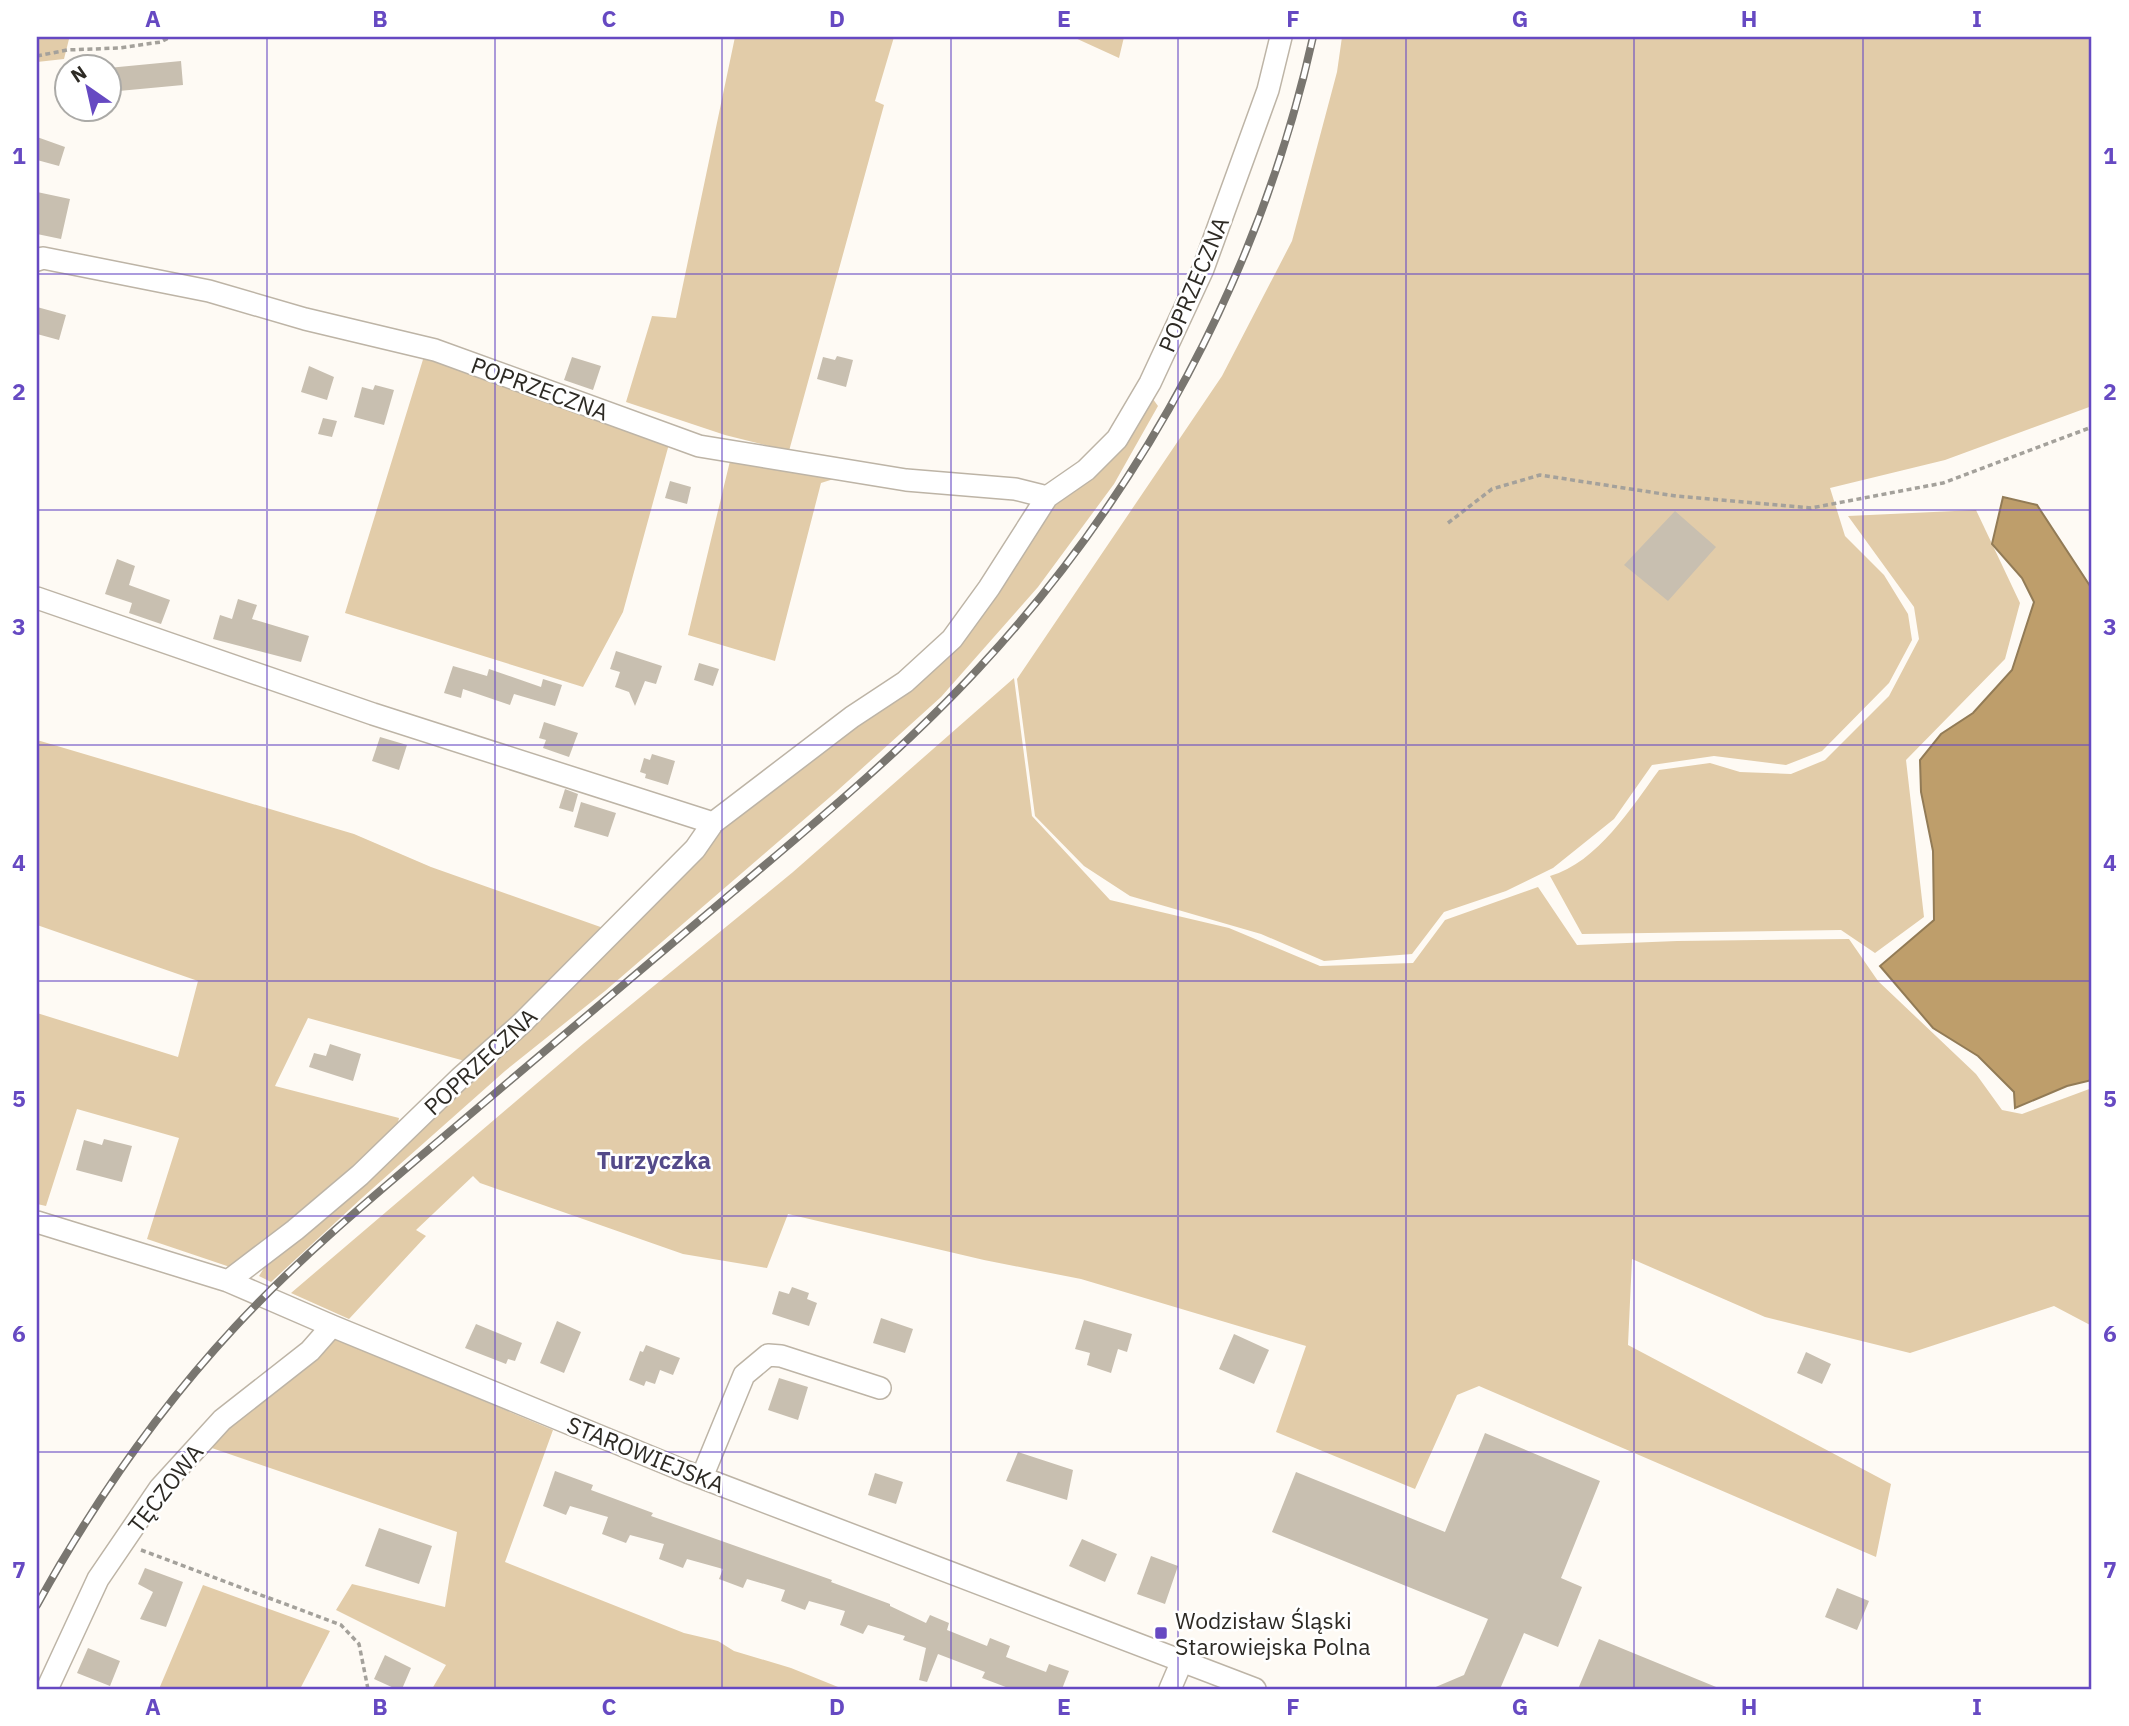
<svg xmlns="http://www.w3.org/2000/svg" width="2129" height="1726" font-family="'IBM Plex Sans',sans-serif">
<rect width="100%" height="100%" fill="#fefaf4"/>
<path fill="#e2cca9" d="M37 37H128L69 39 64 59 37 62Z
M735 37H894L875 101 884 105 789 451 725 435 626 402 652 316 676 318Z
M1073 37H1124L1119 58Z
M1342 37H2092V406L1945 460 1830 488 1845 536 1884 575 1908 614 1912 640 1889 683 1822 751 1786 765 1714 756 1652 765 1614 819 1553 868 1506 891 1444 912 1412 954 1324 961 1261 934 1130 896 1084 866 1035 816 1017 679 1222 376 1292 241 1337 72Z
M425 353 669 444 623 612 583 687 345 613Z
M1150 395 1158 406 1114 484 1038 587 941 697 837 791 605 991 505 1071 363 1197 271 1282 259 1276 271 1257 717 829 882 707 1058 498Z
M730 461 843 476 821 483 775 661 688 635Z
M1976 510 2020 603 2005 659 1906 760 1924 917 1875 953 1841 930 1582 934 1550 876C1598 862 1631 808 1659 770L1710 763 1740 772 1791 774 1825 760 1889 696 1919 639 1914 607 1848 516Z
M1014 678 1032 816 1110 900 1229 928 1320 966 1413 963 1445 920 1538 887 1577 945 1677 941 1849 939 1878 981 1976 1074 2002 1110 2022 1114 2092 1088V1326L2054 1306 1910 1353 1765 1317 1632 1259 1628 1345 1891 1484 1876 1557 1479 1386 1457 1395 1415 1489 1276 1432 1306 1346 1081 1279 984 1260 788 1214 767 1268 683 1254 480 1183 473 1176 416 1230 426 1236 349 1319 291 1293 583 1044 793 872Z
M37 740 354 834 431 867 609 930 465 1061 308 1018 275 1086 399 1118 396 1131 308 1211 230 1267 147 1239 179 1138 77 1109 46 1206 37 1204V1013L178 1057 198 981 37 925Z
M335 1339 553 1430 505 1562 684 1633 718 1641 734 1651 791 1668 843 1689H432L446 1665 336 1610 352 1584 445 1607 457 1532 206 1446 304 1368Z
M203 1585 330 1631 300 1689H159Z"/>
<path fill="#be9e6b" stroke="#927b56" stroke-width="2" d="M2003 497 2037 505 2092 589V1080L2067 1086 2015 1108 2014 1092 1978 1056 1933 1028 1880 966 1934 920 1933 851 1921 792 1920 760 1941 734 1973 713 2012 670 2034 602 2022 578 1992 544Z"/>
<path fill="#c8bfb0" d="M181 61 183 85 108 92V68Z
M37 137 65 147 59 166 37 160Z
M37 192 70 199 61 239 37 234Z
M37 307 66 315 59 340 37 334Z
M837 356 853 360 846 387 817 379 823 357 835 360Z
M572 357 601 366 593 390 564 380Z
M309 366 334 377 327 400 301 392Z
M375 385 394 390 384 425 354 417 362 387 373 390Z
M323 418 337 421 332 437 318 434Z
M670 481 691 487 687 504 665 498Z
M1675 511 1716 547 1668 601 1624 565Z
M117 559 135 566 129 585 170 600 161 624 129 613 132 603 105 594Z
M238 599 257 605 252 619 309 636 301 662 213 639 220 615 232 619Z
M616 651 662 666 656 684 645 681 635 706 629 692 615 687 620 672 610 669Z
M699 663 719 669 713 686 694 680Z
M453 666 487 676 489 669 541 687 543 679 562 685 555 706 514 694 510 705 463 689 461 698 444 693Z
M544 722 578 733 569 757 543 748 546 740 539 738Z
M380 737 407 745 399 770 372 761Z
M652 754 675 761 668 785 645 778 646 774 640 772 644 758 650 760Z
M565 789 578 794 573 812 559 808Z
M581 802 616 813 608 837 574 827Z
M330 1044 361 1054 353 1081 309 1067 314 1053 326 1056Z
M104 1139 132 1146 122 1182 76 1170 84 1140 102 1145Z
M792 1287 809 1293 807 1299 817 1303 809 1326 772 1314 779 1291 789 1294Z
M881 1318 913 1329 905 1353 873 1343Z
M1084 1320 1132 1334 1127 1352 1118 1349 1111 1373 1087 1365 1090 1353 1075 1349Z
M557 1321 581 1332 564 1373 540 1363Z
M476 1324 522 1343 515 1361 508 1359 506 1364 465 1348Z
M1234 1334 1269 1350 1254 1384 1219 1369Z
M646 1345 680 1358 673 1375 660 1370 655 1384 646 1381 644 1386 629 1380 640 1351 643 1352Z
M1806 1352 1831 1364 1822 1384 1797 1373Z
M779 1378 808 1387 798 1420 768 1410Z
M1485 1433 1600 1481 1561 1578 1582 1587 1558 1647 1524 1633 1500 1689H1431L1464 1675 1488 1619 1272 1532 1296 1472 1445 1532Z
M1018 1452 1073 1470 1067 1500 1006 1481Z
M555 1471 593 1485 591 1490 653 1513 651 1516 832 1580 831 1582 890 1604V1606L926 1623 930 1615 949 1623 947 1630 987 1646 990 1638 1010 1646 1006 1657 1046 1672 1049 1664 1069 1671 1062 1689H1011L982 1678 985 1672 938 1654 927 1682 919 1680 926 1648 903 1640 905 1636 868 1625 863 1634 840 1625 845 1611 809 1601 805 1610 781 1601 785 1590 747 1579 743 1588 719 1579 723 1569 687 1559 683 1568 659 1559 664 1544 630 1535 626 1543 602 1534 608 1517 570 1506 566 1515 543 1506Z
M875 1473 903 1482 896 1504 868 1495Z
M379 1528 432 1546 419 1584 365 1566Z
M1082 1539 1117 1554 1105 1582 1069 1566Z
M1151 1556 1178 1566 1165 1604 1137 1594Z
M145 1568 183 1582 166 1627 140 1619 153 1592 138 1584Z
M1837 1588 1869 1601 1857 1630 1825 1617Z
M1599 1639 1721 1689H1578Z
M88 1648 120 1661 110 1686 77 1673Z
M385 1655 411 1668 402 1689H396L374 1679Z"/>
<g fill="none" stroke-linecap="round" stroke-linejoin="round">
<g stroke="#bdb4a6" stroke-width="24">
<path id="minor" d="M37 260 43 258 209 291 305 319 435 350 699 446 906 480 1015 489 1047 497
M37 598 373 714 713 823
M37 1222 228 1281 332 1326 687 1472 1255 1689
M228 1281 295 1230 360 1175 460 1078 521 1024 695 849 713 823 852 717 905 682 952 639 989 588 1047 497 1086 470 1117 439 1150 383 1203 269 1268 90 1281 37
M702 1477 744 1375 768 1355 781 1356 880 1388
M47 1689 98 1579 160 1488 222 1420 310 1351 332 1326
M1170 1689 1182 1661"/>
</g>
<path stroke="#a4a19b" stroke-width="3.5" stroke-dasharray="5 3.5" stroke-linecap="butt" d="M37 56 67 50 119 48 161 42 170 37
M1448 523 1492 489 1540 475 1676 496 1811 508 1943 483 2092 427
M141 1550 341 1625 359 1644 368 1689"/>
<use href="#minor" stroke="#fff" stroke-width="21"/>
<g stroke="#797670" stroke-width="8">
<path id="rail" d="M37 1605C92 1505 157 1411 235 1327 298 1259 370 1199 441 1139 538 1057 636 974 733 892 817 821 903 750 978 669 1142 493 1261 272 1313 37"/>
</g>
<use href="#rail" stroke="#fff" stroke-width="5" stroke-dasharray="16" stroke-linecap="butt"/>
</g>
<path fill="none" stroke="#6649c2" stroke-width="2" stroke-opacity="0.55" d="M267 37V1689M495 37V1689M722 37V1689M951 37V1689M1178 37V1689M1406 37V1689M1634 37V1689M1863 37V1689M37 274H2092M37 510H2092M37 745H2092M37 981H2092M37 1216H2092M37 1452H2092"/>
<rect fill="#6649c2" stroke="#fff" stroke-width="2.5" x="1154" y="1626" width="14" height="14" rx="3.5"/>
<g text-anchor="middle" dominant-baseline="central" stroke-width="5" stroke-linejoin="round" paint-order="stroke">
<g font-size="23" fill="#2d2a24" stroke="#fff">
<text transform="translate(1193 284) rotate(-67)">POPRZECZNA</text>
<text transform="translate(540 388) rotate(20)">POPRZECZNA</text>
<text transform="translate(480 1061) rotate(-43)">POPRZECZNA</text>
<text transform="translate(646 1454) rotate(22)">STAROWIEJSKA</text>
<text transform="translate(165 1488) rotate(-52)">TĘCZOWA</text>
</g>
<g font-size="23" fill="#2d2a24" stroke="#fff" text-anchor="start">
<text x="1175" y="1620">Wodzisław Śląski<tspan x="1175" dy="26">Starowiejska Polna</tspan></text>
</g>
<g font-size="24" font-weight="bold" fill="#544a89" stroke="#fff">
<text x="654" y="1160">Turzyczka</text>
</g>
</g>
<rect width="2129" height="1726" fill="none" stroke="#ffffff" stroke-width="77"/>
<g transform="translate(88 88) rotate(326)"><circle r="33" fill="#ffffff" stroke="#abaaa7" stroke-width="2"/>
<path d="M0-5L12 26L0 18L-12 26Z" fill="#6649c2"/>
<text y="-10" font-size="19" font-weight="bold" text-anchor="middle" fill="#2d2a24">N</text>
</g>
<rect x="38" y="38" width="2052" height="1650" fill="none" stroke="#6649c2" stroke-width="2.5"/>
<g font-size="23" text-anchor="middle" font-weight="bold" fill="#6649c2">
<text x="153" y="27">A</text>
<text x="380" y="27">B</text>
<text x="609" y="27">C</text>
<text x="837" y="27">D</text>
<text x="1064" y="27">E</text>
<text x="1293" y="27">F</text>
<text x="1520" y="27">G</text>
<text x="1749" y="27">H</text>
<text x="1977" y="27">I</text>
<text x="19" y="164">1</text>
<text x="2110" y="164">1</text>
<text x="19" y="400">2</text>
<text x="2110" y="400">2</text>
<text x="19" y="635">3</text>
<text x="2110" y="635">3</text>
<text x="19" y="871">4</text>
<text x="2110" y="871">4</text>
<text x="19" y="1107">5</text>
<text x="2110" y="1107">5</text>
<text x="19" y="1342">6</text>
<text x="2110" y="1342">6</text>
<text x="19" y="1578">7</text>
<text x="2110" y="1578">7</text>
<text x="153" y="1715">A</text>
<text x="380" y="1715">B</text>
<text x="609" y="1715">C</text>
<text x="837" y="1715">D</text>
<text x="1064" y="1715">E</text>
<text x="1293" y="1715">F</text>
<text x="1520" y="1715">G</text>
<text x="1749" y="1715">H</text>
<text x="1977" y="1715">I</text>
</g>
</svg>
